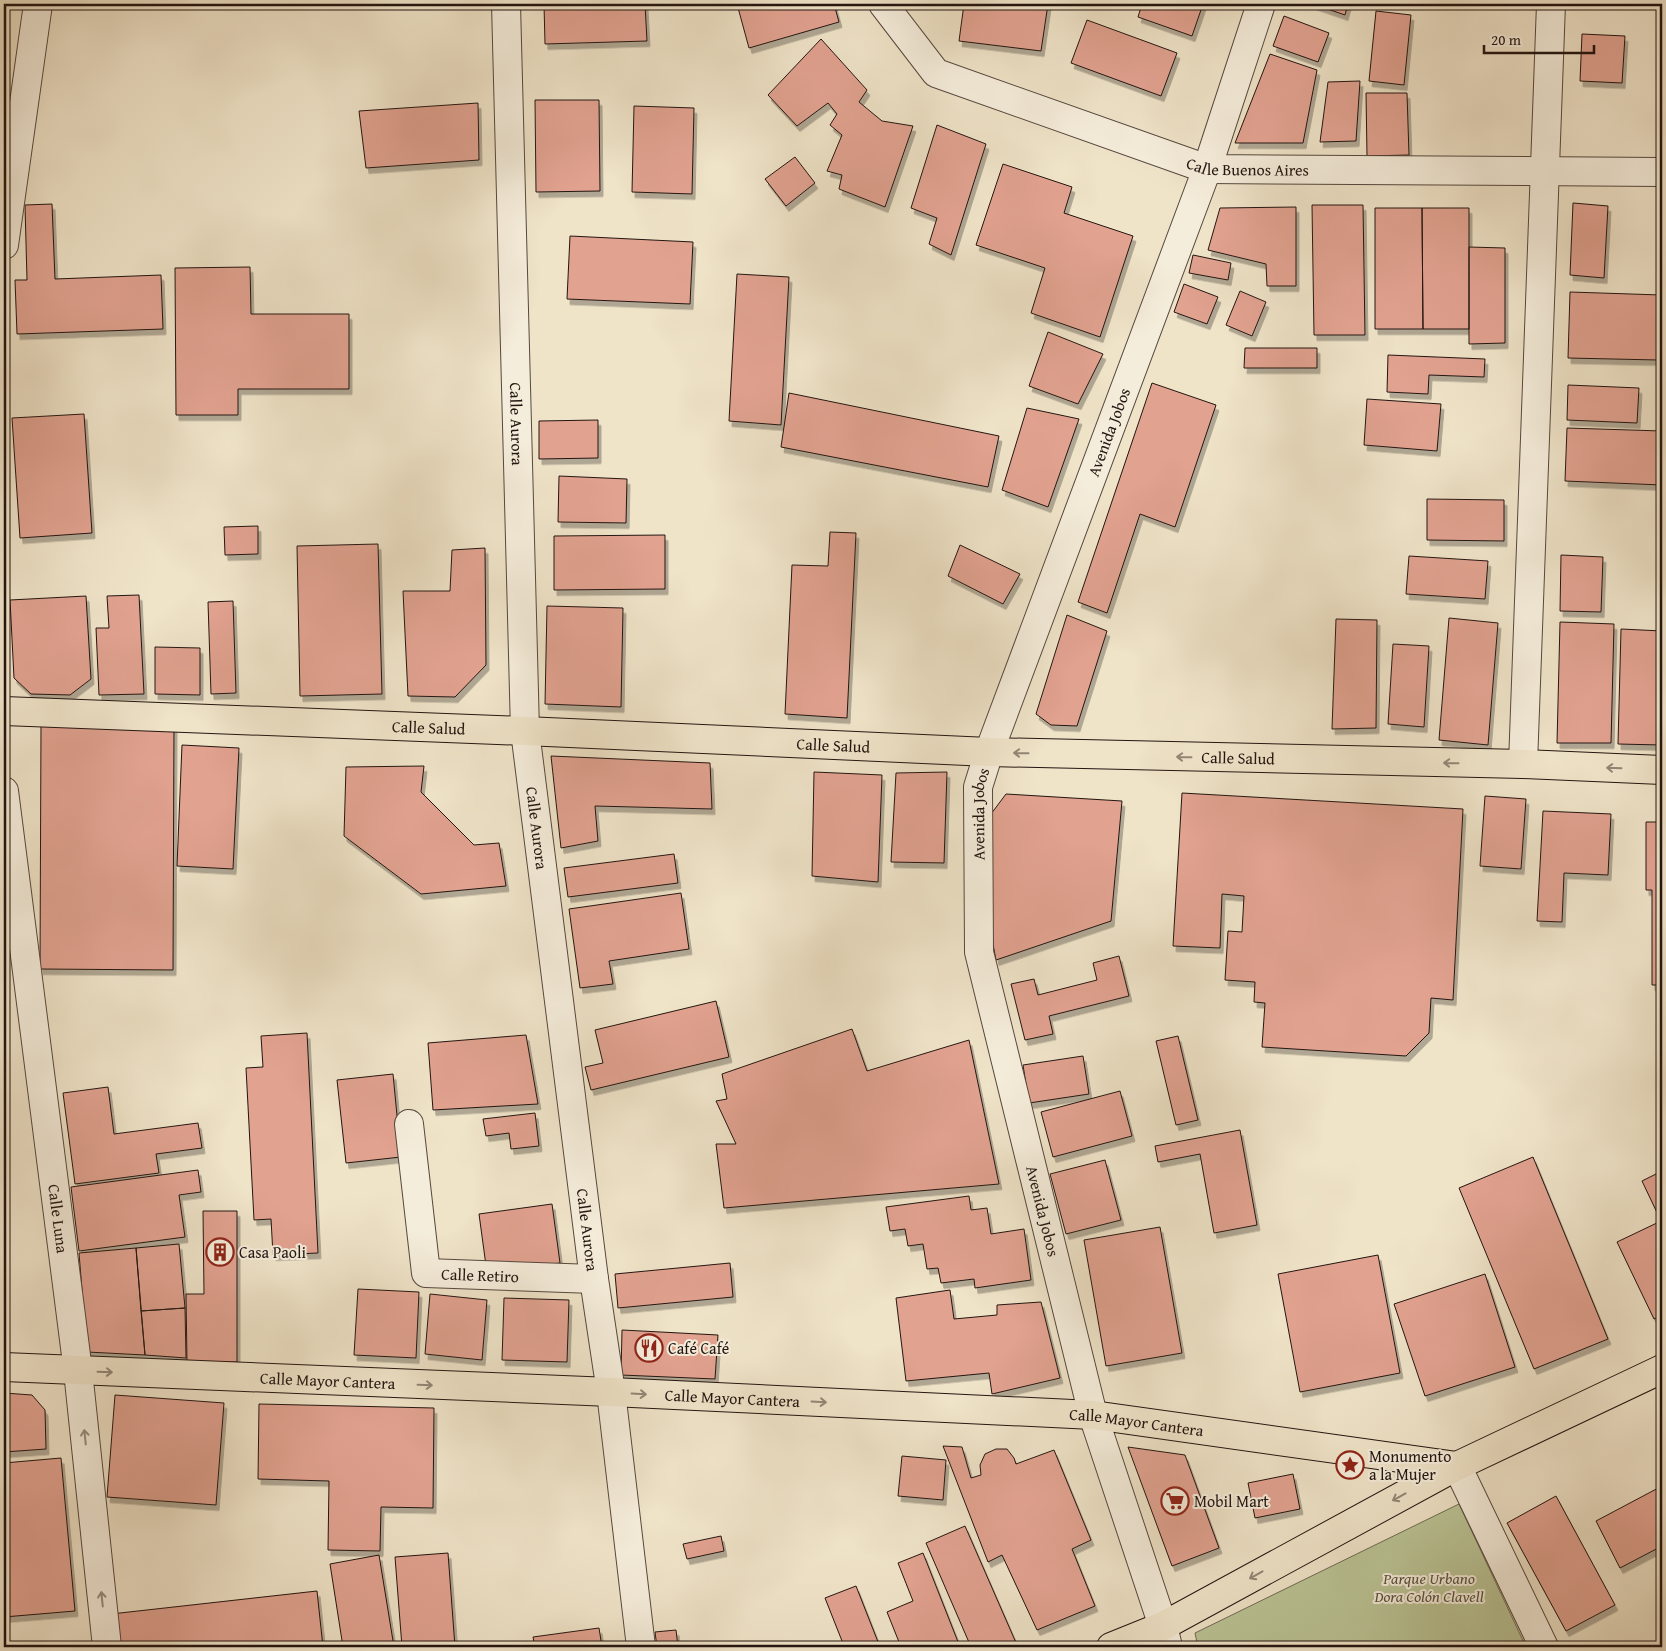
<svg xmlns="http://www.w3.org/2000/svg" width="1666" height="1651" font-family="'Gentium Book Plus',serif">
<defs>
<filter id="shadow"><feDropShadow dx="3" dy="5.5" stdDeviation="0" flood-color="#0004"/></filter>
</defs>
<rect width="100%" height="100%" fill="#efe3c8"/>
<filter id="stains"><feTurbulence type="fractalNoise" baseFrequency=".004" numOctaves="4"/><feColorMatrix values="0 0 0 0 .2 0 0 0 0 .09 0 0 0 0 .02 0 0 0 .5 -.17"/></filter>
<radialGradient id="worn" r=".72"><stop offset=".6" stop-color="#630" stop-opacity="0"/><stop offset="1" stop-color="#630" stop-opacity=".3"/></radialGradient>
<path fill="#bac395" stroke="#6e6c53" d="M1459 1504 1526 1647H1198L1195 1633Z"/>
<path fill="#e1a290" stroke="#231511" filter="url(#shadow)" d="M544 4H645L647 41 545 44Z
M737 4H834L839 22 749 48Z
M964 4H1048L1041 51 959 41Z
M1142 4H1203L1192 36 1138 17Z
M1313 4H1348L1345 15Z
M1376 11 1411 15 1404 85 1369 81Z
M1284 16 1329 33 1318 62 1273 46Z
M1087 20 1177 53 1161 96 1071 63Z
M1582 34 1625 36 1622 83 1580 81Z
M821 39 867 90 859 102 882 121 913 126 885 207 839 189 842 175 827 171 842 135 830 125 837 114 828 103 797 126 768 95Z
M1270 54 1317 70 1303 143H1235Z
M1360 81 1356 141 1320 142 1328 82Z
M1366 93H1407L1409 155 1367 156Z
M535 100H599L600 191 536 192Z
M478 103 479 160 366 168 359 111Z
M634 106 694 108 692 194 632 192Z
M937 125 986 144 951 255 929 244 937 218 911 208Z
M795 157 815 183 786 206 765 179Z
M1003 164 1072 187 1064 213 1133 236 1100 337 1031 313 1045 268 976 245Z
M1573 203 1608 206 1604 278 1570 275Z
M52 204 55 279 161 275 163 329 17 334 15 280H27L25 205Z
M1312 205H1363L1365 335H1314Z
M1296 207V286H1267L1266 264 1208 250 1220 208Z
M1375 208H1422L1423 329H1375Z
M1422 208H1469V329H1423Z
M570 236 693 242 690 304 567 299Z
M1469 247 1505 248V343L1469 344Z
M1193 255 1231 263 1228 280 1189 273Z
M250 267 251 314H349V389H238V415H176L175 268Z
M737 274 789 277 781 425 729 421Z
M1184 284 1218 297 1207 324 1174 312Z
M1240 291 1266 302 1252 336 1226 325Z
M1570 292 1661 295 1658 360 1568 358Z
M1048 332 1103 354 1078 404 1029 386Z
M1245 348H1317V368H1244Z
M1388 355 1485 359 1484 377 1429 375 1428 394 1387 392Z
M1152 383 1216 405 1175 527 1140 514 1107 613 1078 602Z
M1568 385 1639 388 1637 423 1567 420Z
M789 393 999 436 988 487 781 447Z
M1367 399 1441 404 1437 451 1364 445Z
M1027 408 1079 419 1048 507 1002 490Z
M84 414 92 533 20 538 12 418Z
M598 420V458L539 459V421Z
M1567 428 1662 431V485L1565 481Z
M559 476 627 479 626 523 558 522Z
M1427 499 1504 500V541L1427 540Z
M258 526V554L225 555 224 527Z
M830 532 856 533 847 718 785 714 792 565 828 566Z
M665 535V589L554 590V536Z
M378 544 382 694 300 696 297 546Z
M960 545 1020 574 1003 604 948 576Z
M485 548 486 665 455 697 408 696 403 591H450L452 550Z
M1561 555 1603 557 1601 612 1560 611Z
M1409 556 1488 561 1485 599 1406 594Z
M139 595 144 694 99 695 96 628H109L107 596Z
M86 596 91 679 70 695 31 694 14 678 10 600Z
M233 601 236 693 211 694 208 602Z
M547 606 623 608 621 707 545 704Z
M1067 615 1107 631 1077 726 1051 725 1036 714Z
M1449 618 1498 623 1488 745 1439 740Z
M1336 619 1377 620 1376 728 1332 729Z
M1560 622 1614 624 1611 743H1557Z
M1621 629 1662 631V745L1618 744Z
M1393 644 1429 646 1424 727 1388 724Z
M155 647 200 648V695L155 694Z
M41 724 174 725 173 970 40 969Z
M182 745 239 748 233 869 177 866Z
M551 756 710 763 712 809 595 806 598 841 561 848Z
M424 766 421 792 474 845 499 843 506 886 421 894 344 836 346 767Z
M814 772 882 775 878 882 812 876Z
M947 772 944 863 891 862 896 773Z
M1182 793 1463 809 1453 1000 1431 998 1429 1033 1406 1056 1262 1047 1265 1003 1254 1002 1255 982 1225 980 1228 931 1242 932 1244 896 1222 894 1220 948 1173 946Z
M1006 794 1122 801 1111 921 996 960 992 939 982 826Z
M1485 796 1526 799 1521 869 1480 866Z
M1543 811 1611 814 1608 875 1564 873 1562 922 1537 921Z
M1646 822H1662V985H1652V890H1646Z
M674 854 678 883 568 897 564 868Z
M681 893 689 949 609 961 613 984 580 988 569 909Z
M1119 956 1129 996 1049 1016 1053 1034 1025 1040 1011 984 1034 979 1038 995 1097 980 1093 963Z
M716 1001 729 1057 591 1090 585 1067 603 1063 595 1030Z
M852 1029 867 1071 969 1040 999 1184 724 1208 716 1144H736L716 1101 727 1099 722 1074Z
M307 1033 318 1253 273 1255 271 1219 254 1220 246 1068 263 1067 261 1036Z
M526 1035 538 1104 433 1110 428 1043Z
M1178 1036 1198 1120 1176 1125 1156 1041Z
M1083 1056 1089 1094 1029 1103 1023 1065Z
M393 1074 401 1157 346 1163 337 1080Z
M108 1087 114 1134 198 1123 202 1148 156 1154 159 1173 75 1184 63 1093Z
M1120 1091 1132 1136 1053 1157 1041 1112Z
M535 1113 539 1146 511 1149 509 1133 486 1136 483 1119Z
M1240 1130 1257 1225 1214 1233 1200 1154 1158 1162 1155 1146Z
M1533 1157 1608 1339 1534 1369 1459 1188Z
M1105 1160 1121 1220 1066 1234 1050 1174Z
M198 1170 201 1192 179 1195 185 1237 79 1251 71 1187Z
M1662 1171V1315L1654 1319 1617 1242 1661 1221 1642 1181Z
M969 1196 971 1210 987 1208 991 1234 1024 1229 1031 1280 975 1288 974 1279 941 1283 938 1268 927 1269 923 1244 908 1246 905 1229 890 1231 886 1207Z
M552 1204 560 1263 487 1273 479 1214Z
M203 1211H237V1362L187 1363 186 1294H204Z
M1160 1227 1182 1353 1106 1366 1084 1240Z
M179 1244 185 1308 141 1311 136 1248Z
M136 1248 145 1355 87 1352 79 1253Z
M1378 1255 1400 1373 1300 1392 1278 1274Z
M730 1263 733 1297 618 1308 615 1274Z
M1485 1274 1515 1367 1425 1396 1394 1304Z
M358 1289 419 1292 416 1358 354 1355Z
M950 1290 954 1319 997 1315V1305L1041 1302 1060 1378 992 1394 989 1373 906 1381 896 1298Z
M430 1294 487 1300 482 1360 425 1354Z
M504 1298 569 1300 567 1362 502 1360Z
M185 1308 186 1358 145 1355 141 1311Z
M622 1330 718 1335 715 1379 621 1375Z
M4 1393 32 1395 45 1410 46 1449 4 1452Z
M115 1395 224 1403 216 1505 107 1497Z
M259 1404 434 1408 433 1508 381 1507 380 1551 328 1550 329 1481 258 1479Z
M943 1446 962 1447 971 1478 981 1475 980 1465 985 1454 996 1449H1007L1014 1458 1016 1464 1054 1450 1091 1540 1072 1549 1095 1606 1037 1630 1002 1555 988 1562Z
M1128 1447 1185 1455 1219 1548 1172 1566Z
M902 1456 946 1460 943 1500 898 1496Z
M61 1458 75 1611 4 1617V1463Z
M1293 1474 1300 1509 1255 1518 1248 1483Z
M1662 1486V1546L1620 1568 1596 1521Z
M1556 1496 1615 1605 1566 1631 1507 1523Z
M965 1526 1017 1645 1011 1647H971L926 1543Z
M721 1536 724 1551 687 1559 683 1544Z
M448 1553 455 1647H402L395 1557Z
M923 1553 960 1647H901L887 1612 913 1601 898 1563Z
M379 1555 394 1647H343L330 1564Z
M856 1586 880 1647H842L844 1646 825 1598Z
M317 1591 323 1647H115L111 1614Z
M599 1628 602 1647H535L533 1637Z
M676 1630 678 1647H657L655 1632Z"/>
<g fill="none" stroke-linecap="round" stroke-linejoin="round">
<g stroke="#56483f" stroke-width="30">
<g id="minor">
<path id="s1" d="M506 4 525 731 594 1279 611 1392 641 1647"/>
<path id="s2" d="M883 4 936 73 1207 169 1662 172"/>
<path d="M4 245 38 4"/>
<path d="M1523 764 1551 4"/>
<path id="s3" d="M4 791 78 1371 107 1647"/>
<path id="s4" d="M409 1124 426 1273 594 1279"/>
<path d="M1457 1466 1544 1647"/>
<path id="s5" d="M1168 1647 1163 1626 1093 1415 979 952 978 787 989 752 1207 169 1261 4"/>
</g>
</g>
<g stroke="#231511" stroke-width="30">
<g id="primary">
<path id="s6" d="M4 711 525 731 989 752 1523 764 1662 770"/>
<path id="s7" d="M4 1367 611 1392 1093 1415 1457 1466"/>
<path d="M1111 1647 1163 1626 1457 1466 1662 1369"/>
</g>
</g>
<use href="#minor" stroke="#f5eddb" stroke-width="28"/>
<use href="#primary" stroke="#efe3c8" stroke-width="28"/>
</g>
<defs><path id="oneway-shaft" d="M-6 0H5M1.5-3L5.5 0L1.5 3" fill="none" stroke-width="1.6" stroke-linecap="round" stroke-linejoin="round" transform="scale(1.25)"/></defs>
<g stroke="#938676">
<use href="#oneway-shaft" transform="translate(1021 753) rotate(-179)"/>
<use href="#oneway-shaft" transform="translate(1184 757) rotate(-179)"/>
<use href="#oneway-shaft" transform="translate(1451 763) rotate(-179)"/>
<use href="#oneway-shaft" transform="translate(1614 768) rotate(-178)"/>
<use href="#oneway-shaft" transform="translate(105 1372) rotate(2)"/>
<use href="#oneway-shaft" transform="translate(425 1385) rotate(2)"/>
<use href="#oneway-shaft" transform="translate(639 1394) rotate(3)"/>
<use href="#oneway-shaft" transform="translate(819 1402) rotate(3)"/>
<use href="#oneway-shaft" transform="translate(1399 1497) rotate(151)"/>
<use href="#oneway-shaft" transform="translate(1256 1575) rotate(151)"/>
</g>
<g stroke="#968c80">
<use href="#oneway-shaft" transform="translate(85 1437) rotate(-96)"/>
<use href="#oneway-shaft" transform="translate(102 1599) rotate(-96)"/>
</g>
<defs>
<g id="building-ring" transform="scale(1.4375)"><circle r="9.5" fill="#f5eddb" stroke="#8f2418" stroke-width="1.5"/><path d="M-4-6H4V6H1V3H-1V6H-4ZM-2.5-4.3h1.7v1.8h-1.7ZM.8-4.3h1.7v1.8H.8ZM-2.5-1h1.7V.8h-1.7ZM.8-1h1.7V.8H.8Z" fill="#8f2418"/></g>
<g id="restaurant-ring" transform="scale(1.4375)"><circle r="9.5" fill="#f5eddb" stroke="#8f2418" stroke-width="1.5"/><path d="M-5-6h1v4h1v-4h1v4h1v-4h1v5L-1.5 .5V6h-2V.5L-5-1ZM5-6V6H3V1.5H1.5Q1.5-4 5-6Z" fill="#8f2418"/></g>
<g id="sight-ring" transform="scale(1.4375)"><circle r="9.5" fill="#f5eddb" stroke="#8f2418" stroke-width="1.5"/><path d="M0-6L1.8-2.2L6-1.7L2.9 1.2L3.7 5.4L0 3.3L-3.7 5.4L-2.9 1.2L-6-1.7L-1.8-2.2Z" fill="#8f2418"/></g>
<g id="supermarket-ring" transform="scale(1.4375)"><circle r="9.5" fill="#f5eddb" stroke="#8f2418" stroke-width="1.5"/><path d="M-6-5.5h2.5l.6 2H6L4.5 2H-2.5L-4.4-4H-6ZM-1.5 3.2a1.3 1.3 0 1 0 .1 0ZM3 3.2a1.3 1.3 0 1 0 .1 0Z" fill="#8f2418"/></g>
</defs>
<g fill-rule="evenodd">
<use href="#building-ring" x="220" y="1252"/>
<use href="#restaurant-ring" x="649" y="1348"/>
<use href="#sight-ring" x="1350" y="1465"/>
<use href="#supermarket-ring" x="1175" y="1501"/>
</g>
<g text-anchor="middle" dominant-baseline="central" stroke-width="4" stroke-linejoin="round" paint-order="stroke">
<g font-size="16" fill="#231511" stroke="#f5eddb">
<text stroke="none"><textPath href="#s2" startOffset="415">Calle Buenos Aires</textPath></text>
<text stroke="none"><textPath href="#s1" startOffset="420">Calle Aurora</textPath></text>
<text stroke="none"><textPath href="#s5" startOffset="1264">Avenida Jobos</textPath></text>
<text stroke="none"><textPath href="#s6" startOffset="425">Calle Salud</textPath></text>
<text stroke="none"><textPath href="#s6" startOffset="830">Calle Salud</textPath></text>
<text stroke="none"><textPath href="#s6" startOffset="1235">Calle Salud</textPath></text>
<text stroke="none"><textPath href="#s5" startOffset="859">Avenida Jobos</textPath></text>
<text stroke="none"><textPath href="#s1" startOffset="825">Calle Aurora</textPath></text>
<text transform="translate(1043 1211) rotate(76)">Avenida Jobos</text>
<text stroke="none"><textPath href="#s3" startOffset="431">Calle Luna</textPath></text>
<text stroke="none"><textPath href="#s1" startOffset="1230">Calle Aurora</textPath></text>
<text stroke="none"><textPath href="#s4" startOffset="204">Calle Retiro</textPath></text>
<text stroke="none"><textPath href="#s7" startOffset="324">Calle Mayor Cantera</textPath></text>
<text stroke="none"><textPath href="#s7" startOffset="729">Calle Mayor Cantera</textPath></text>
<text stroke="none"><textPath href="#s7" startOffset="1134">Calle Mayor Cantera</textPath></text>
</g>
<g font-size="16" fill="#231511" stroke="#f5eddb" text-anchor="start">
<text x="239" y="1252">Casa Paoli</text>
<text x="668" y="1348">Café Café</text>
<text x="1369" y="1456">Monumento<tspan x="1369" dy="18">a la Mujer</tspan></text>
<text x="1194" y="1501">Mobil Mart</text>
</g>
<g font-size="16" font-style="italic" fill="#58523f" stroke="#f5eddb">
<text x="1429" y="1578">Parque Urbano<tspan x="1429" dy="18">Dora Colón Clavell</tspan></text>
</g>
</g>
<rect width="1666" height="1651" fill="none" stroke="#efe3c8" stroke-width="20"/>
<rect x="5" y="5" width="1656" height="1641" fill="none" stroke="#231511" stroke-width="2.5"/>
<rect x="10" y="10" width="1646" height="1631" fill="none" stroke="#231511"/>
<path d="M1484 45v8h110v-8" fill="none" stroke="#231511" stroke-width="2.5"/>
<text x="1491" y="45" font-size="15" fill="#231511" stroke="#f5eddb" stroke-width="4" paint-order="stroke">20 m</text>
<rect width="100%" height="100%" filter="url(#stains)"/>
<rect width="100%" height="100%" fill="url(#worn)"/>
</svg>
